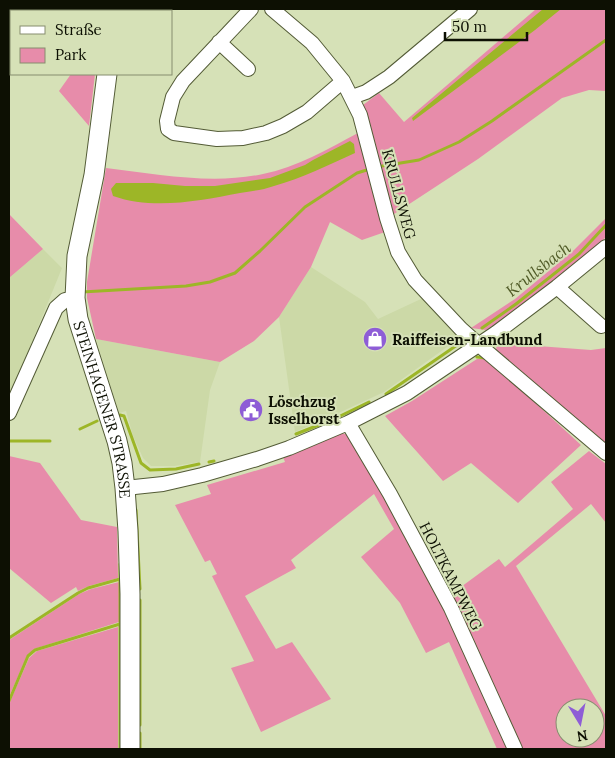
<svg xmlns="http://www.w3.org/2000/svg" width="615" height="758" font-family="Lora,serif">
<rect width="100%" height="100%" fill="#d6e1b7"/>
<path fill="#ccd9a7" d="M43 249 62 268 9 398V278Z
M311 267 365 302 378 319 423 298 461 337 384 392 332 416 295 432 279 317Z
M96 339 220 362 210 390 200 462 174 466H151L143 458 133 436 126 411 119 413Z"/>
<path fill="#e78caa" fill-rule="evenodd" d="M536 9H606V91L589 90 562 98 478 159 391 216 363 105 379 93 404 122Z
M71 74H95L89 126 59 91Z
M358 133 385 232 362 240 330 222 311 267 279 317 254 341 220 362 96 339 87 298V282L106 168C158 174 211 185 263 174 297 167 328 149 358 133Z
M9 214 43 249 9 278Z
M606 218V237L582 259 518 310 486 330 471 328 515 299 574 250Z
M497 343 591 350 606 348V448L496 350Z
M477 359H486L493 364 581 445 518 503 471 463 443 481 385 416 412 401Z
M341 433 349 435 386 497 447 609 510 749H497L449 642 426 653 400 603 361 557 394 529 374 494 291 560 296 568 245 596 276 649 292 642 331 699 261 732 231 668 254 661 212 576 217 574 210 560 205 562 175 505 211 494 207 485 285 462 283 457Z
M589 451 606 464V523L591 504 516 566 606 716V749H520L450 595 499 559 505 567 573 509 551 482ZM565 708H595V738H565Z
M9 456 40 463 81 520 117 527 118 578 89 586 78 591 76 587 51 603 9 568Z
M119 582V622L34 649 27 656 9 697V640L79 594 91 589Z
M118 627V749H9V704L29 658 37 651Z"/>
<path fill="#9db627" d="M543 9H561L535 30 413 121 412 118Z
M350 141 354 144 355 153C329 165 302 178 274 186 263 190 252 191 240 193 199 201 153 210 113 196L111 189 116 183H153L185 186H215L270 178 305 165 313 160Z"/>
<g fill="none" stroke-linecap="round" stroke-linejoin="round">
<path stroke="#9db627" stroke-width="3" d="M376 167 419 160 459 142 492 121 606 40
M82 292 186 286 210 282 235 273 260 251 305 207 357 173 370 169
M482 328 516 304 579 254 606 225
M477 357 485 358 487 359
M386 394 460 343
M120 415 124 416 141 463 150 470 176 469 199 464
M80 429 97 421
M296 434 334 419 369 402
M9 441H50
M209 462 214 461
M136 510 140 589
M120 624V749
M9 638 78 593 88 588 120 579
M9 701 28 656 35 650 120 624V564
M140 725V600
M140 749V733"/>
<g stroke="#535b36" stroke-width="16">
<path id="street" d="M70 9 72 11
M251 9 183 81 173 97 167 121 168 129 174 133 217 139 243 138 266 133 283 126 307 112 343 81
M272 9 312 43 343 81 360 115 387 218 398 252 415 280 461 329 479 345 606 453
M219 42 248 69
M352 97 366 92 389 77 470 9
M557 287 601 326
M9 413 56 308 65 300 75 298
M348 423 390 494 451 608 515 749
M125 488 163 484 202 475 257 459 289 448 348 423 407 393 496 333 557 287 606 247"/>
</g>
<g stroke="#535b36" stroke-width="21">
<g id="secondary">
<path d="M153 11 156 9"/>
<path id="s1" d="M107 74 94 175 77 256 75 298 78 319 117 441 122 463 125 488 128 531 130 594V749"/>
</g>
</g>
<use href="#street" stroke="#fff" stroke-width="14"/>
<use href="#secondary" stroke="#fff" stroke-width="19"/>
</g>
<defs>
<g id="shop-disc" transform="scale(1.25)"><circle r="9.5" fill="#8e5dd6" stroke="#d6e1b7"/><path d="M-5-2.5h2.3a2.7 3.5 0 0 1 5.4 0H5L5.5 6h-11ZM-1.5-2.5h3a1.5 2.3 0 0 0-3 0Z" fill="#fff"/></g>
<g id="civic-disc" transform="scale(1.25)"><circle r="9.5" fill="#8e5dd6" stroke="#d6e1b7"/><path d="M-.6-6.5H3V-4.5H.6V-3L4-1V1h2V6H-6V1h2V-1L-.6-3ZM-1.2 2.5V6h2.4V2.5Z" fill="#fff"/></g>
</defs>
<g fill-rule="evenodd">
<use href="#shop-disc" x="375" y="339"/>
<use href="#civic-disc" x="251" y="410"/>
</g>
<g text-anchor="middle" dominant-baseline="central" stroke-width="4" stroke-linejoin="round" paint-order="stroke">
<g font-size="15" fill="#0d1003" stroke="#d6e1b7">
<text transform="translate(399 194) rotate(75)">KRULLSWEG</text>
<text stroke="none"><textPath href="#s1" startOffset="342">STEINHAGENER STRASSE</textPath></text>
<text transform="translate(451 576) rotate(63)">HOLTKAMPWEG</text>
</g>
<g font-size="15" font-weight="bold" fill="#0d1003" stroke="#d6e1b7" text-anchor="start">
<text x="392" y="339">Raiffeisen-Landbund</text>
<text x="268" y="401">Löschzug<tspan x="268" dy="17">Isselhorst</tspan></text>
</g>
<g font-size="16" font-style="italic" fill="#505b27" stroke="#d6e1b7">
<text transform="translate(538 269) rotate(-38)">Krullsbach</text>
</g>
</g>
<rect width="615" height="758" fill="none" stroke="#0d1003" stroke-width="20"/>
<rect x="10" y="10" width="162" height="65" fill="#d6e1b7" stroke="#868d6f"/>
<rect x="20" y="26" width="25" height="8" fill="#ffffff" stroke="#868d6f"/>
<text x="55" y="35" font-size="15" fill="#0d1003">Straße</text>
<rect x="20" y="48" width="25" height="15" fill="#e78caa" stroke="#868d6f"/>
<text x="55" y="60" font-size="15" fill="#0d1003">Park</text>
<g transform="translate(580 723) rotate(170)"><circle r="24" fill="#d6e1b7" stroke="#868d6f"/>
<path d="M0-4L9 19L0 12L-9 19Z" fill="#8e5dd6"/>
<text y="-8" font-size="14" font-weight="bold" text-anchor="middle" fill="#0d1003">N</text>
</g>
<path d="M445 32v8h82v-8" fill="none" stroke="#0d1003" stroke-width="2.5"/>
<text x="452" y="32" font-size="15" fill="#0d1003" stroke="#d6e1b7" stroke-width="4" paint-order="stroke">50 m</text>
</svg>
